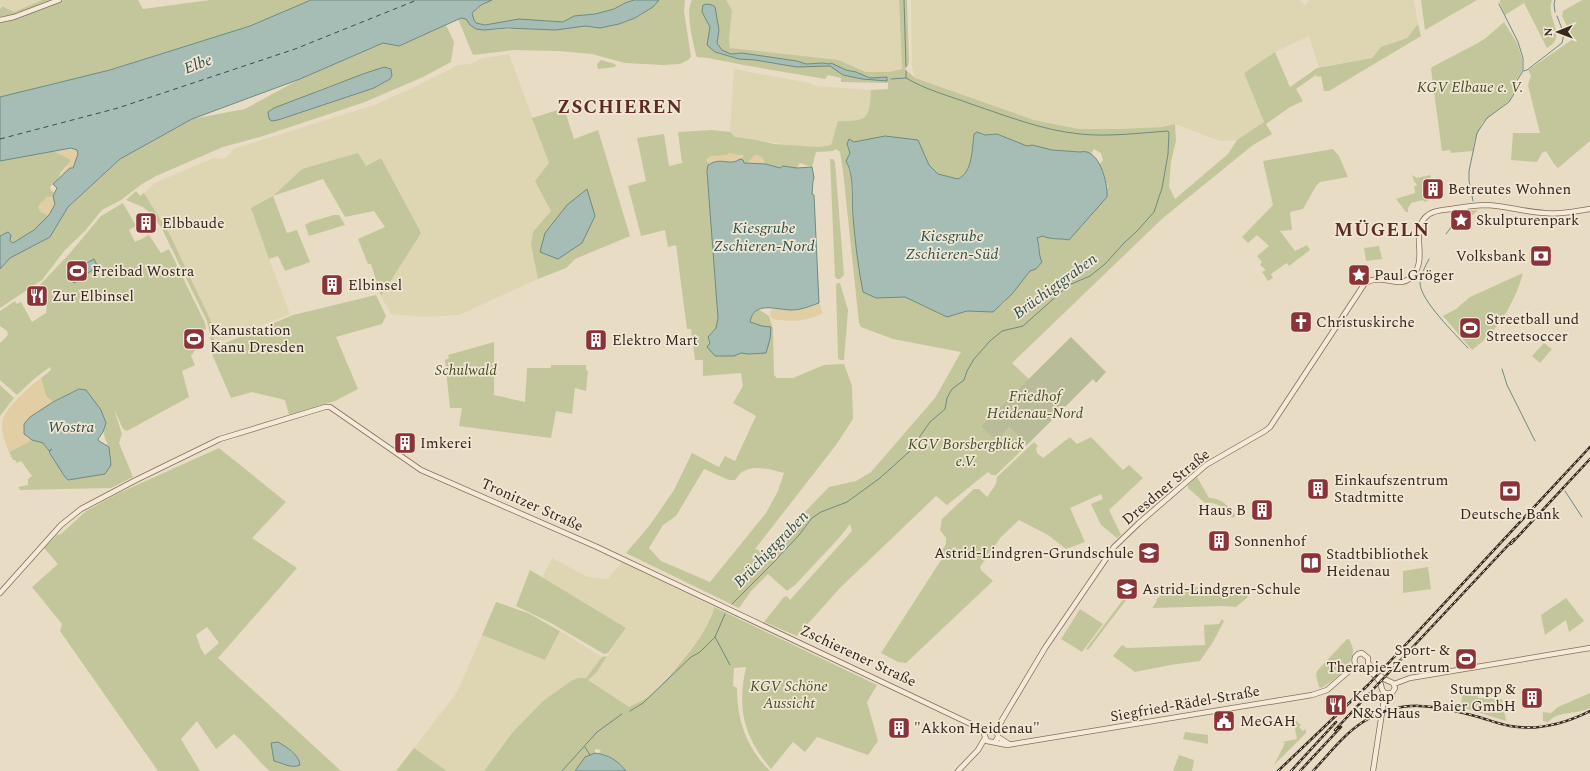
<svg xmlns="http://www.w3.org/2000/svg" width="1590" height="771" font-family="Spectral,serif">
<rect width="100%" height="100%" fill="#e9dcc5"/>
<path fill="#ded5b3" d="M0 0H42L14 12 0 5Z
M726 0H899L902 70 889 72H866L855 67 730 48 729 39 732 10Z
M911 0H1299L1305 5 1309 0H1414L1418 24 1407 38 1382 47 1372 58 1319 67 1309 36 1275 52 1244 73 1264 122 1237 140 1220 141 1175 124 1163 127 1119 129H1079L1034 120 915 78 912 68Z
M509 54 549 163 551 211 533 232 531 245 538 279 459 315 425 317 391 314 381 296 420 233 381 158 366 166 302 169 273 196 251 208 272 267 290 314 214 344 213 329 210 319 170 235 144 193 155 183 213 158 224 159 230 154 233 149 374 105 421 84 458 65 472 64 480 59Z
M734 68 749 72 810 83 816 86 871 90 869 112 863 119 856 121H838L831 145 819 147 795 146 735 137 730 132Z
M552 558 588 577 608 579 622 562 714 607 713 614 708 625 683 660 647 698 629 708 588 680 597 672 626 628 542 578Z
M560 631 602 657 586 678H578L512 733 484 771H447L414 748 455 695 463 679 482 635 545 660Z"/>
<path fill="#c3c69a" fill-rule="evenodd" d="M42 0H52L14 15 0 17V9L2 6 14 12Z
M64 0H138L143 9 210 0H311L250 26 110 70 0 97V22L14 19Z
M492 0H634L625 3 614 9 595 14 575 16 563 22 531 20 485 25 476 23 474 20 472 13 481 5Z
M659 0H685L684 11 691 57 688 60 680 64 663 65 625 63 592 54 558 51 514 50 473 55 458 19 464 18C474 24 469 27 484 30L585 26C613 29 640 21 659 0Z
M692 0H726L732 10 729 39 730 48 838 60 866 72H889L902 69 899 0H907L909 61 908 66 905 69 915 78 1034 120 1079 129H1119L1162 127 1175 124 1176 141 1171 162 1169 187 1175 199 1228 154 1237 140 1264 122 1244 73 1275 52 1290 87 1317 68 1372 58 1381 47 1407 38 1418 24 1421 36 1329 91H1324L1321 76 1317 77 1316 75 1296 89 1303 101 1290 107 1266 124 1272 134 1253 145 1163 218 1012 363 1029 379 981 426 1009 427 1027 445 996 475H992L988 472 947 505 936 496 840 588 797 636 764 622 784 597 787 596 790 600 852 531 850 524 839 538 795 585 787 591 768 574 751 591 739 608 626 553 650 525 674 490 692 453 719 467 725 456 735 461 756 416 733 403 743 386 741 373 703 376V360H695L691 329H687L676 245 668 247 665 230 641 236 628 186 646 181 637 138 664 134 669 166 682 163 678 132 712 130 730 132 735 137 757 140 774 144 819 147 831 145 838 121C868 121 869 120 871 90L888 89V83L841 82V78L828 75 825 79 749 66 708 58 697 57 696 55C693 41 685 12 692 0ZM981 133 985 135 997 134 1027 146 1032 145 1052 150 1080 152 1084 151 1091 154 1094 149 1101 153 1103 160 1100 164 1108 187 1069 240C1060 238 1051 240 1043 236L1037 238C1041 246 1038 254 1042 262L1036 269 1030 271 1003 304 975 311H967L947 317 905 297 876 298 852 214 851 178 846 161 850 153 847 144 864 140H918L929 165 938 174 958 179C973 172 972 148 974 134ZM836 149 840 152 843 171 859 323 861 327 893 339 961 352 935 398 871 472 856 481 829 487 766 552 755 549 836 445 853 419 852 386 844 364 824 365 793 378H777L774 375 773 329 769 316 758 309 751 317 750 322 762 326 771 327 760 354 741 353 734 356 715 355 710 334 716 328 718 318 707 171 709 164 707 161 725 155H741L744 156 740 159 743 160V163L747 164 755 155 760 156 766 164 780 168 783 166 797 168 800 163 812 167 816 152 833 151ZM704 469 729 480H735C737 478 739 474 742 472 753 464 772 470 784 473L778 491 766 513 710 582 661 561 649 548 663 525 676 516Z
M1421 0H1477L1425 30Z
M1501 0H1552C1545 20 1569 35 1547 48L1524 3 1505 15 1499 1Z
M1582 0H1590V141L1558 168 1554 164 1546 151 1542 153 1537 162 1511 160 1513 133H1540L1528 85 1531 76 1528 70 1573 39 1562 16 1563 11Z
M1504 22 1517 43 1522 58V71L1515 82 1514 92 1510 100 1482 123 1474 142 1473 151 1451 153 1450 150 1442 151 1431 69 1432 67 1478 43 1487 37Z
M446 25 454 42 451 62 423 77 365 102 260 137 223 147 156 176 142 184 121 200 102 210 85 231 65 250 42 280 0 308V269L10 258 50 237 68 207 120 159 192 119 245 109 300 79 383 43 399 46ZM384 67 390 79 374 88 275 121 316 91Z
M601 60 615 64 616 65 615 67 598 69 597 64Z
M564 108 574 139 598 130 630 236 575 259 566 268 538 279 531 245 533 232 551 211 535 181 549 163 532 118Z
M1333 149 1339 156 1348 177 1320 182 1316 186 1303 209 1290 212 1292 230 1280 231 1295 251 1307 245 1310 250 1289 266 1287 263 1271 274 1273 278 1268 281 1262 272 1266 270 1260 265 1262 262 1257 256 1269 246 1257 235 1248 243 1242 237 1273 205 1263 161Z
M52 150 70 159V162L61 172 58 179 50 187 51 191 54 192 53 196 46 198 45 214 49 215C40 224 24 241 11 243L10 233 7 232 0 236V161Z
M358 153 366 166 381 158 421 233 381 296 371 264H368L358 239 385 227 374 211 345 217 323 179 273 196 287 233 297 230 310 262 285 271 278 256 269 259 251 208 273 196 302 169Z
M830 159H833L835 162 844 275 840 279H837L835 277Z
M1412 175 1417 178 1430 175 1432 181 1428 182 1432 199 1424 202 1423 200 1411 203 1408 208V212H1406L1396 199 1415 193 1414 186H1417L1416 183H1415Z
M136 191 140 196 144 193 170 235 210 319 213 329 214 344 211 346 210 333 207 321 162 229 153 215 143 207 126 200Z
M123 203 136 226 129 230 135 242 149 235 161 253 169 249 205 323 206 329 190 336 196 349 191 356 195 365 182 371 189 397 127 431 123 429 114 409 122 434 119 443 133 477 111 488 20 490 18 487 28 485V479L32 476 21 461 17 463 15 460H13L9 452 32 440 43 443 65 477 69 480 110 453C107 439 101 438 106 423L101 410 79 389 53 402 46 396 41 378 51 370 50 367 35 378 17 395 0 380V343L8 335 7 331 0 326V311L15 301 17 304 21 302 32 322 46 313 47 302 36 289 70 253 101 216Z
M1478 210 1457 228 1453 212Z
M334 215H339L345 225 309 236 305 225 310 222Z
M1379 246 1382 259 1366 261 1364 248Z
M1523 273C1515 303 1497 332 1472 350L1443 316 1456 309 1470 297Z
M837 283H840L848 310 844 360H840L838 358 836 286Z
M376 295 386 316 382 324 336 337 358 389 335 401 289 415 285 400 252 392 231 398 211 352V349L293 315Z
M494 342V395L525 402 527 368H551V365H586V370L588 371 586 391 575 388 572 414 556 411 551 438 459 426 462 408H450L445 360 449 358 448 355Z
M1544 343 1552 349 1540 363 1532 356Z
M0 385 14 398 0 416Z
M1070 437 1077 444 1091 437 1123 470 1129 465 1143 478 1109 510 1121 535 1117 538 1101 525 1091 504 1103 499 1101 494 1070 508 1085 542 1066 549 1048 535 1019 520 1001 537 980 567 981 570 993 581 906 663 898 662 881 653 943 557 942 550 946 544V538L940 530 942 519 974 489H979L987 497 996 484 997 477 1034 442 1038 446 1036 448 1037 453 1043 458Z
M219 448 286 502 252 538 297 568 218 658 341 771H270C256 760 248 745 234 734L216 749 197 721 181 739 200 771H158L60 631 62 624 32 587 58 564 44 548 57 535 61 534 86 511 119 493ZM207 627 219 643 205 655 201 649 196 635Z
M1197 477 1209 498C1222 498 1228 506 1236 516L1232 518C1224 509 1218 501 1205 503L1188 488V485Z
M1428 567 1431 589 1403 593V571Z
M530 570 626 628 608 653 604 654 551 623 516 606Z
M1211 587 1252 588 1247 598 1236 607 1223 606 1152 608 1157 601 1156 600 1168 588Z
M1128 593 1130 595 1088 650 1086 649Z
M1566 598 1584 621 1569 632 1566 620 1545 635 1541 615Z
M496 602 528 613 560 631 545 660 482 635Z
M714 607 877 685 867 702 878 741 868 755 817 737 805 752 793 742 771 769C743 736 737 708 746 667L734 668 733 686 737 688C737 721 747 748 770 771H626C619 762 610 755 599 753L601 750 595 749V753L585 757 575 771H484L512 733 543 701 571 681 578 678H586L602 657 607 656 597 672 588 680 629 707C635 704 642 701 648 697 667 681 711 631 714 607Z
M1080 609 1103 624 1082 652 1061 639Z
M1222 619 1224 621 1213 642 1200 661 1170 665 1135 672 1113 656 1122 645 1127 648 1205 645 1204 625 1219 624Z
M1347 639H1349C1351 643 1353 647 1353 651 1352 667 1335 680 1321 688L1319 687 1316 675 1317 671Z
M1476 687 1478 698 1502 699 1506 721 1461 707 1462 696 1459 695 1458 689Z
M1590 693V708C1577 715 1559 710 1548 722L1543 721V712L1551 713 1558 707Z
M1293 718 1301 725 1299 727 1303 731 1305 729 1306 730V733L1274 765 1285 743 1282 742 1297 739Z
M1185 732 1208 735V744L1183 739Z
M414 748 447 771H396Z
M1179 755 1194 760 1192 771H1173Z"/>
<path fill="#e2cea5" d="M71 148 77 150 78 154C78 157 74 166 73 168H70L58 179C61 172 70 166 70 159L52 150Z
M729 153 744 156 736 162 716 161 709 164 706 159 711 156 727 155Z
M755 155 760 156 766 164H747Z
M53 196 55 204 49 215 40 212 38 207C42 200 46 198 53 196Z
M819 303 823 313C805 322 792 322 772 319L770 316 771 309H800Z
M41 378 46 396 53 402C42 410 24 417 23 431L27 438 32 440 9 452C5 443 0 429 3 419 7 406 30 386 41 378Z"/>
<path fill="#b9bc99" d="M1071 337 1106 372 1096 383 1093 379 1027 445 1009 427 996 441 981 426Z"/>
<path fill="#a6bdb5" stroke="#6e8a82" d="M311 0H492L481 5 472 13 474 20 476 23 485 25 519 19 563 22 574 16 595 14 614 9 625 3 634 0H659L653 7 635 18 619 24 600 28 585 26 556 30 507 28 484 30 476 29 470 25 466 19 461 18 399 46 383 43 300 79 192 119 120 159 68 207 50 237 10 258 0 269V236L8 232 11 235 10 241 13 243 34 230 49 215 55 204 53 196 57 188 53 184 70 168H73L78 154 77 150 71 148 0 161V97L110 70 250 26Z
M707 4 712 5 715 7 719 30 717 43 722 50 731 54 742 53 797 61 806 64 823 63 829 64 831 63 846 70 856 72 870 78 887 77V81L862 79 843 75 830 66 797 67 755 60 739 59 715 52 707 45 710 27 702 12 703 5Z
M384 67 391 69 392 76 390 79 374 88 278 120 272 121 269 119 268 112 274 108 363 74Z
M977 132 985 135 997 134 1027 146 1032 145 1052 150 1080 152C1099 147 1108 183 1107 197L1069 240C1060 238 1051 240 1043 236L1037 238C1040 246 1038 254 1042 262L1036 269 1030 271 1012 294 993 312 967 311 947 317 905 297 876 298 863 292C858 267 855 241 853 216 851 198 855 177 846 161L850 153 847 144 849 139 854 142 885 136 918 140 929 165 938 174 958 179C973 172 972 148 974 134Z
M740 159 743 160 744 163 766 164 780 168 783 166 797 168 812 167 814 178 813 181 812 194 814 195 819 303C810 306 801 310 792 310 776 310 754 300 750 322L762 326 771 327 770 339 766 353 749 354 741 353 734 356H715L707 347 710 343 708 337 716 328 718 318 707 171 708 165C722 156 729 167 740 159Z
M587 189 595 216 582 243 558 259 540 252 545 233 567 205Z
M94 259 98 267 86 274 83 270 81 272 84 277 74 283 69 273Z
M79 389 86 390 101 410 106 423 103 432 98 439 99 441 109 447 111 465 105 474 68 480 65 477 49 452 52 449 49 451 43 443 32 440 24 434V424L30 417 53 402Z
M278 742C286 747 299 754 300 765 291 769 283 763 274 761L271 743Z
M595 753C609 755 617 760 626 771H575L585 757Z"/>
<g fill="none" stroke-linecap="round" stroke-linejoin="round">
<path stroke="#6e8a82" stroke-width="1" d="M904 0 906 66
M1555 12 1554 4 1555 0
M1524 71 1527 70 1562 43 1564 34 1557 16
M891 79 906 78
M1473 201 1469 181V171L1477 133 1487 118 1509 102 1515 92 1516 82 1523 71V58L1518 42 1499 4
M1446 234 1452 226 1470 211
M1429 259C1425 267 1421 274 1420 283 1420 300 1456 335 1468 348
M1502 369 1507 385 1535 441
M1565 491 1582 517
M732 604 773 563 799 535 812 518 821 512 847 502 880 478 909 452 930 422 945 409 947 398 952 389 964 380 967 371 974 359 990 341 1002 331 1023 326 1069 285 1090 276 1105 264 1124 243 1137 231 1154 212 1162 188 1168 154 1169 133 1168 131C1139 133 1109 137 1080 134 1041 130 1007 116 971 104 950 96 926 90 906 78V71
M715 637 730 665
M630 711 643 703 691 657 700 652 715 637 725 614
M585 747 590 755
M562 771 597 732 622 714"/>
<path stroke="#30524e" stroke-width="1" stroke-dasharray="5 4" stroke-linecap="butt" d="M0 139 118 108 295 49 417 0"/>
<g stroke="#826f5d" stroke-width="6">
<path id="minor" d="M0 20 14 17 59 0
M0 593 61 525 81 509 136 480 220 439 325 407H330L421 470 597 547 975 726 987 730
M1362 653 1368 658V663L1384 679 1393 683 1395 688 1392 693H1385C1381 690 1382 689 1381 685 1380 680 1372 673 1368 670 1362 666 1352 669 1355 657L1358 654Z
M1394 684 1410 678 1590 648
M997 731 1002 720 1045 648 1114 547 1139 523 1206 465 1265 431 1270 427 1365 283C1382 273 1397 288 1409 279 1432 261 1407 231 1428 215 1434 210 1443 210 1451 209 1463 207 1475 205 1487 205 1507 206 1525 212 1545 213 1560 215 1575 211 1590 209
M998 737 1009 744
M995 742 998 737 997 732 994 729H989L984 734 987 741 1007 745 1312 695 1327 690 1356 665
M958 771 978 750 985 738
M1373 771 1385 693"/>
</g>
<use href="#minor" stroke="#f5ead7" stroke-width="4.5"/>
<g stroke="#34281f" stroke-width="2.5">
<path id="rail" d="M1511 544 1590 459
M1335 730 1514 539
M1278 771 1368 685 1590 447
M1291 771 1336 722
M1300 771 1341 727
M1313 771C1329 754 1344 734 1363 722 1401 698 1435 705 1475 716 1487 719 1498 724 1510 726 1538 731 1566 723 1590 711"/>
</g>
<use href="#rail" stroke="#f1e7d4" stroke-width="1" stroke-dasharray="3" stroke-linecap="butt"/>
</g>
<defs>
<g id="building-square" transform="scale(1.15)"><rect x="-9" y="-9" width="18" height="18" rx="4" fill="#8a3439" stroke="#f1e7d4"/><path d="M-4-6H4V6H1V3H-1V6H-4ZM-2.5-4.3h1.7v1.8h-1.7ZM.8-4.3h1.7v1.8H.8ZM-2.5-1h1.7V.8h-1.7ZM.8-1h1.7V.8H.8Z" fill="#fff"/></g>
<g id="sight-square" transform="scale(1.15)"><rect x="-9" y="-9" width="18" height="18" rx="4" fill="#8a3439" stroke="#f1e7d4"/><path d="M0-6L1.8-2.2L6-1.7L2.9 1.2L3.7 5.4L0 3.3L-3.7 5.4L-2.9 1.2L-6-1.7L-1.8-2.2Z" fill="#fff"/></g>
<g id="bank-square" transform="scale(1.15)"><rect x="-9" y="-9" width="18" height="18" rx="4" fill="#8a3439" stroke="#f1e7d4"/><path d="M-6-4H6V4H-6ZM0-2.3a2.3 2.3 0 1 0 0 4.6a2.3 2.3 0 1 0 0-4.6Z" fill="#fff"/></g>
<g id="stadium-square" transform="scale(1.15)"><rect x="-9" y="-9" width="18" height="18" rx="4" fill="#8a3439" stroke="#f1e7d4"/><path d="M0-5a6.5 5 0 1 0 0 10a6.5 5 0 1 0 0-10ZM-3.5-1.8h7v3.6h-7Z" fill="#fff"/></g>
<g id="restaurant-square" transform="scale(1.15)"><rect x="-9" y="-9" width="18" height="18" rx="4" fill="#8a3439" stroke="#f1e7d4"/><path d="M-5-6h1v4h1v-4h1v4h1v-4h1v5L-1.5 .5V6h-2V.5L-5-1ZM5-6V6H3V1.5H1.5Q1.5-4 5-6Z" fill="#fff"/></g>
<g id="church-square" transform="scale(1.15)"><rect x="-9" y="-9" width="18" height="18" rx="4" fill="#8a3439" stroke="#f1e7d4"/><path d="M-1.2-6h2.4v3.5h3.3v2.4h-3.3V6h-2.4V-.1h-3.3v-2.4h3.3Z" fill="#fff"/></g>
<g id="school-square" transform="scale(1.15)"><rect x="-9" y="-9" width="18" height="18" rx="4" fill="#8a3439" stroke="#f1e7d4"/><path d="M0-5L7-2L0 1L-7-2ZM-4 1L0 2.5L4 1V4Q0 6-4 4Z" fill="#fff"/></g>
<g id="library-square" transform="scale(1.15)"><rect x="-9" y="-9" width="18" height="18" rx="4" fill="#8a3439" stroke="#f1e7d4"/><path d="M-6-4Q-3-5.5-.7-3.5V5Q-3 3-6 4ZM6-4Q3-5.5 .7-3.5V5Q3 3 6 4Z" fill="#fff"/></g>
<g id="civic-square" transform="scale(1.15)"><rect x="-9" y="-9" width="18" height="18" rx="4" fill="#8a3439" stroke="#f1e7d4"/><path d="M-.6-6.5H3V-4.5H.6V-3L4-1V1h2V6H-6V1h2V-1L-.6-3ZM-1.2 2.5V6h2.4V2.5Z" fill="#fff"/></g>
</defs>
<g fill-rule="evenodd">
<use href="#building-square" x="1433" y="189"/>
<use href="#sight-square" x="1461" y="220"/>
<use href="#building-square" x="146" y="223"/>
<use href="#bank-square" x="1541" y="256"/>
<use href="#stadium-square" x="77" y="271"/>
<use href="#sight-square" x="1359" y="275"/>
<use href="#building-square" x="332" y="285"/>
<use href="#restaurant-square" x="37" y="296"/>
<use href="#church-square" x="1301" y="322"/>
<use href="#stadium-square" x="1470" y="328"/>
<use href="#stadium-square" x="194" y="339"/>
<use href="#building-square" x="596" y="340"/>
<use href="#building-square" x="405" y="443"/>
<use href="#building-square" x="1318" y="489"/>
<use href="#bank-square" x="1510" y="491"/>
<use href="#building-square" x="1262" y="510"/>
<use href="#building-square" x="1219" y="541"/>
<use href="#school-square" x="1149" y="553"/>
<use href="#library-square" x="1311" y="563"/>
<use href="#school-square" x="1127" y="589"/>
<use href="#stadium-square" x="1466" y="659"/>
<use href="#building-square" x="1532" y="698"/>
<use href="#restaurant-square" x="1336" y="705"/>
<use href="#civic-square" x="1224" y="721"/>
<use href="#building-square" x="899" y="728"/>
</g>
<g text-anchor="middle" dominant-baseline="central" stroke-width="3.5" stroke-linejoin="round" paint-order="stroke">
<g font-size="15" font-style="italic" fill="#474e28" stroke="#f1e7d4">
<text x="1470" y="87">KGV Elbaue e. V.</text>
<text x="466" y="370">Schulwald</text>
<text x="1035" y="396">Friedhof<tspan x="1035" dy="17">Heidenau-Nord</tspan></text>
<text x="966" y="444">KGV Borsbergblick<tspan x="966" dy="17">e.V.</tspan></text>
<text x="789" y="686">KGV Schöne<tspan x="789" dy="17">Aussicht</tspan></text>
</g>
<g font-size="15" fill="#34281f" stroke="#f1e7d4" text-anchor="start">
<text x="1448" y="189">Betreutes Wohnen</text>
<text x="1476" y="220">Skulpturenpark</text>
<text x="162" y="223">Elbbaude</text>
<text x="1526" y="256" text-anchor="end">Volksbank</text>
<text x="92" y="271">Freibad Wostra</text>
<text x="1374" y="275">Paul Gröger</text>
<text x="348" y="285">Elbinsel</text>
<text x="52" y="296">Zur Elbinsel</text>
<text x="1486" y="319">Streetball und<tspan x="1486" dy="17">Streetsoccer</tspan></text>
<text x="1316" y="322">Christuskirche</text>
<text x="210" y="330">Kanustation<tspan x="210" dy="17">Kanu Dresden</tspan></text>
<text x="612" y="340">Elektro Mart</text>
<text x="420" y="443">Imkerei</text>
<text x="1334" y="480">Einkaufszentrum<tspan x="1334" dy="17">Stadtmitte</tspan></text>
<text x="1246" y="510" text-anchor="end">Haus B</text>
<text x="1510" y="514" text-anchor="middle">Deutsche Bank</text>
<text x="1234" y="541">Sonnenhof</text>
<text x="1134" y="553" text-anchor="end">Astrid-Lindgren-Grundschule</text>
<text x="1326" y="554">Stadtbibliothek<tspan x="1326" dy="17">Heidenau</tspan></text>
<text x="1142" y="589">Astrid-Lindgren-Schule</text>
<text x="1450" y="650" text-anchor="end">Sport- &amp;<tspan x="1450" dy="17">Therapie-Zentrum</tspan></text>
<text x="1516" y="689" text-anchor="end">Stumpp &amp;<tspan x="1516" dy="17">Baier GmbH</tspan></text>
<text x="1352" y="696">Kebap<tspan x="1352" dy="17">N&amp;S Haus</tspan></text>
<text x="1240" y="721">MeGAH</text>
<text x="914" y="728">"Akkon Heidenau"</text>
</g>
<g font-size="15" fill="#34281f" stroke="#f1e7d4">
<text transform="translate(1166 487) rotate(-40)">Dresdner Straße</text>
<text transform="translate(532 505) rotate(24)">Tronitzer Straße</text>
<text transform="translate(858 656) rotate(25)">Zschierener Straße</text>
<text transform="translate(1185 704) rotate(-10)">Siegfried-Rädel-Straße</text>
</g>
<g font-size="16" font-style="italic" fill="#30524e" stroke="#f1e7d4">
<text transform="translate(198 64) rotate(-20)">Elbe</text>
<text x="764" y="228">Kiesgrube<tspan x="764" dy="18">Zschieren-Nord</tspan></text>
<text x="952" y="236">Kiesgrube<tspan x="952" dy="18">Zschieren-Süd</tspan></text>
<text transform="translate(1055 286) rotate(-36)">Brüchigtgraben</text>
<text x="71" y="427">Wostra</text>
<text transform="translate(771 549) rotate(-46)">Brüchigtgraben</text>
</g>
<g font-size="19" font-weight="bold" letter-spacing="1" fill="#5c2c24" stroke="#f1e7d4">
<text x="620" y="107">ZSCHIEREN</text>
<text x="1382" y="230">MÜGELN</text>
</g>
</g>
<g transform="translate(1558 32) rotate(269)" stroke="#f1e7d4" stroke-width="3" paint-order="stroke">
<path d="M0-3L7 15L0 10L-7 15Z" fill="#34281f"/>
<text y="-6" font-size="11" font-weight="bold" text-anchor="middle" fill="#34281f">N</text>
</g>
</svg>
